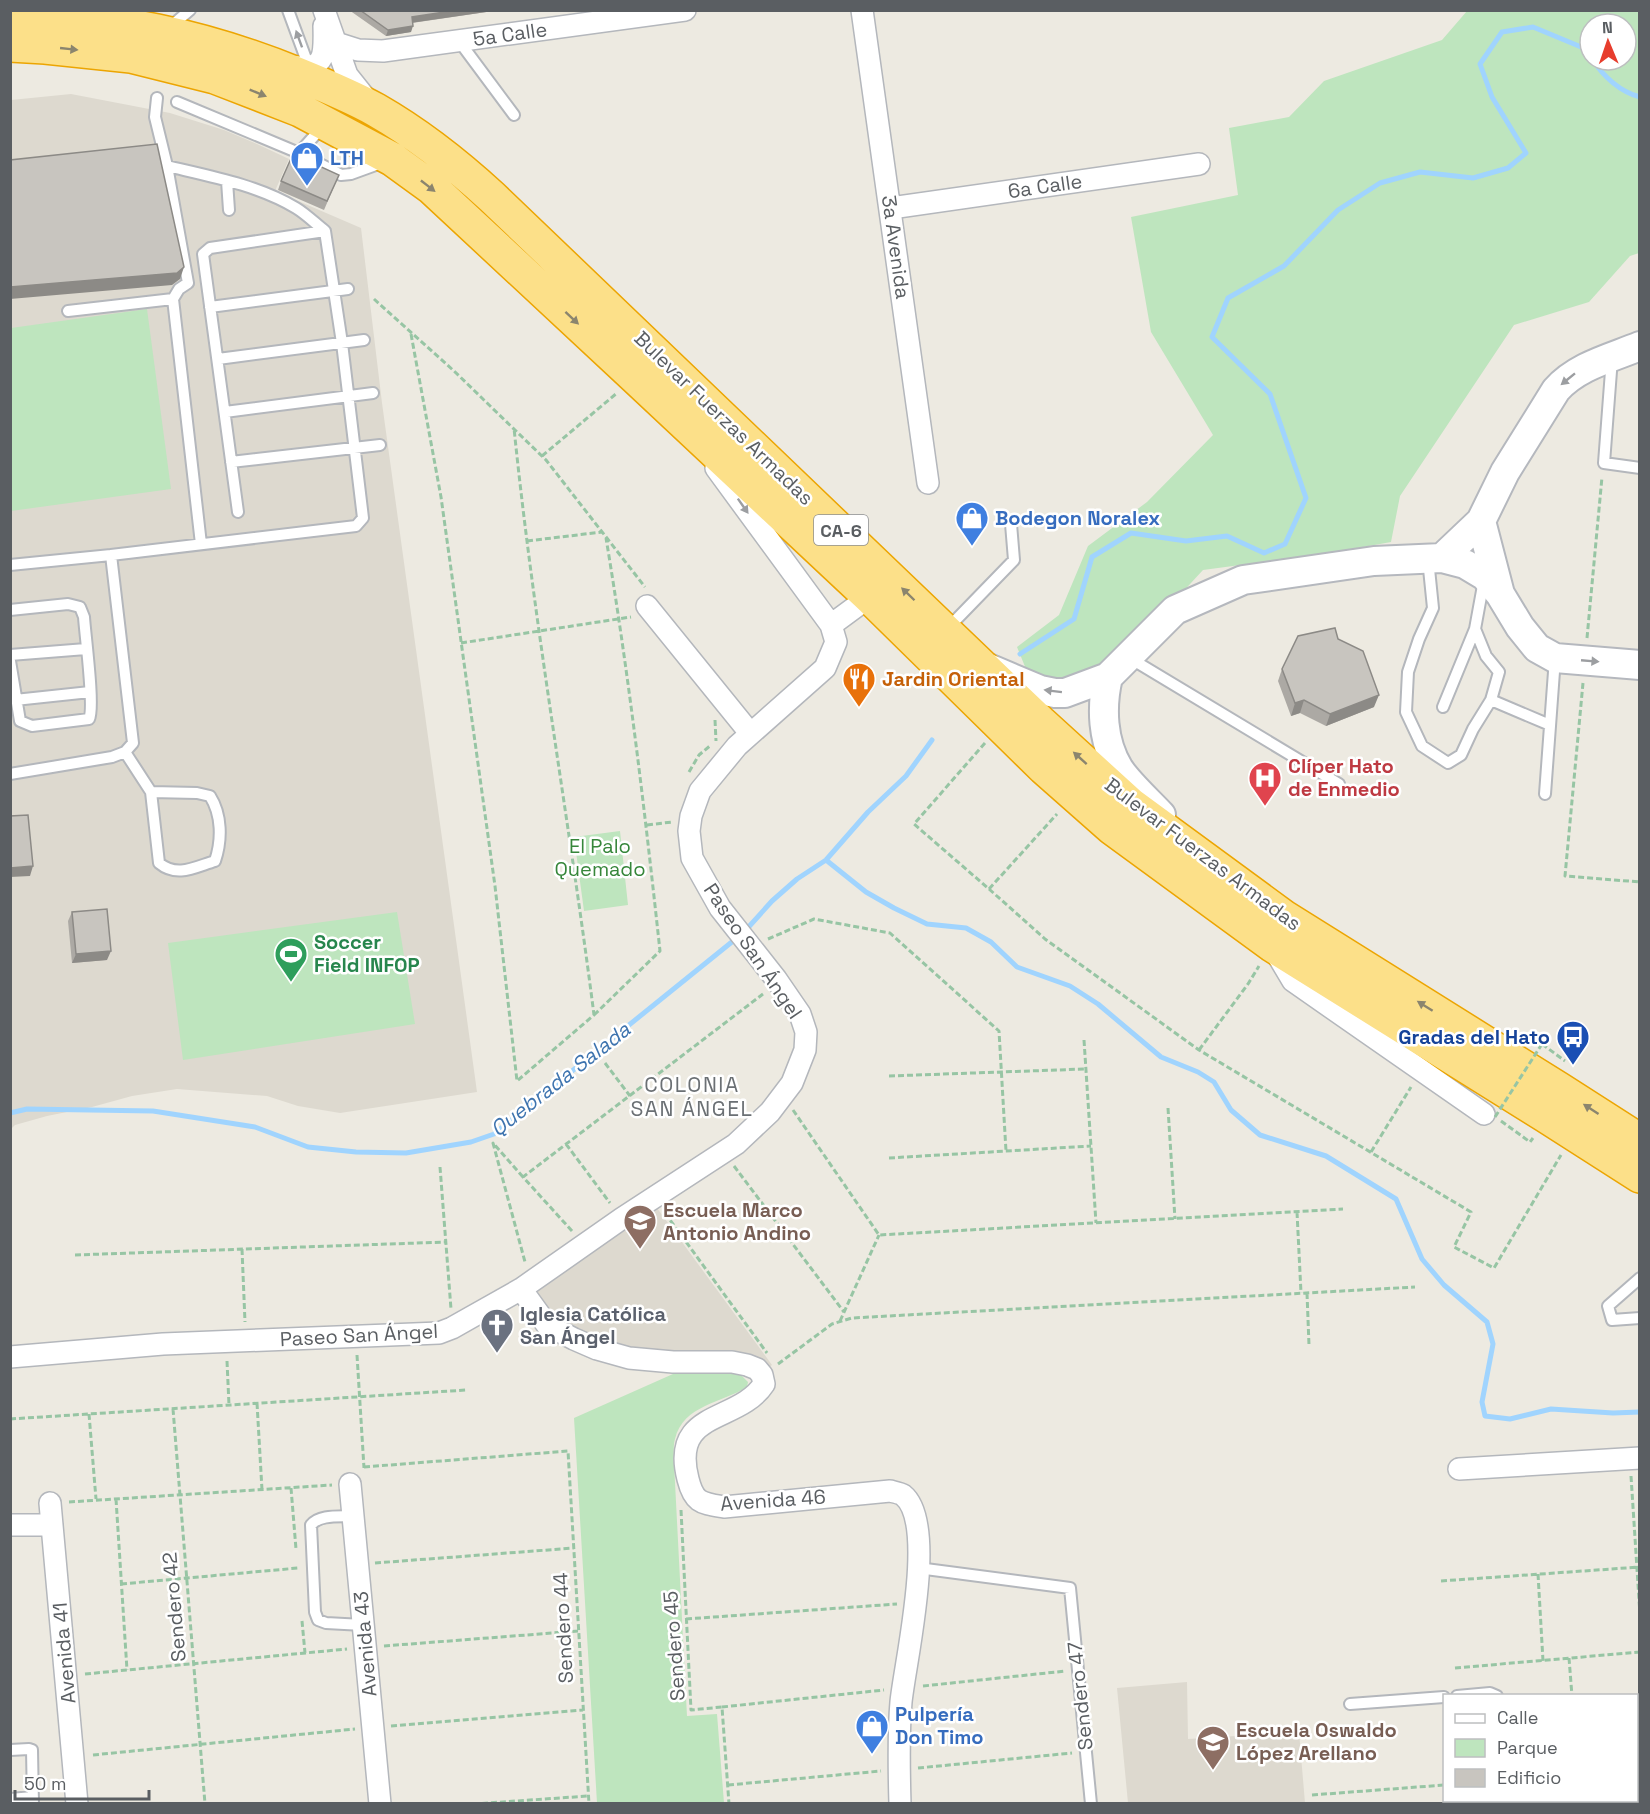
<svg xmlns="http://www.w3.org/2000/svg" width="1650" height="1814" font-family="'Space Grotesk',sans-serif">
<rect width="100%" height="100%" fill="#edeae1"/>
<path fill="#ddd9cf" d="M71 94 170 113 224 130 257 144 289 159 275 191 361 228 382 403 477 1092 340 1113 298 1106 267 1096 177 1089 132 1096 92 1107 47 1116 15 1125 11 1129V100Z
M657 1208 772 1365 763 1372 670 1360 573 1335 529 1293Z
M1187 1682 1188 1739 1299 1732 1305 1803H1128L1117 1688Z"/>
<path fill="#bee5be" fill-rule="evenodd" d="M1467 11H1639V253L1630 256 1589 302 1514 325 1400 496 1391 542 1330 553 1203 570 1178 597 1099 668 1058 685 1028 674 1017 647 1059 615 1088 546 1147 502 1213 435 1151 332 1131 217 1238 195 1229 128 1289 117 1324 81 1442 40ZM1590 24H1626V60H1590Z
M147 309 171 489 11 511V328Z
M620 831 628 905 584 911 574 837Z
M397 912 415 1024 183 1060 168 943Z
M728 1368 741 1375 748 1382 747 1387C722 1403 683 1405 675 1439 673 1446 674 1455 674 1463L687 1716 717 1714 724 1803H597L574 1418 682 1370Z"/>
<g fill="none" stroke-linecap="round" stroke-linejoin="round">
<path stroke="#a0d4fe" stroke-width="5" d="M1593 60C1603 76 1620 92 1640 97
M1020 654 1074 619 1092 557 1131 533 1186 541 1227 536 1264 553 1285 544 1306 498 1270 394 1212 337 1228 298 1284 266 1338 210 1380 183 1420 172 1473 178 1508 168 1526 153 1492 97 1480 64 1502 32 1533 27 1586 49 1590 56
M826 860 866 892 894 908 927 924 966 928 991 942 1017 967 1070 986 1098 1004 1161 1057 1198 1072 1214 1082 1231 1110 1260 1135 1326 1156 1396 1199 1422 1259 1444 1285 1487 1322 1493 1344 1482 1402 1485 1416 1510 1419 1551 1409 1613 1413 1640 1412
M745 931 772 901 797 879 826 860 868 812 906 776 932 740
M10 1113 27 1109 153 1111 255 1127 308 1147 356 1152 406 1153 471 1142 494 1134 738 937"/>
<g stroke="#b4b7bc" stroke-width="14">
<path id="lane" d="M288 10 309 67
M170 27 190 10
M459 41 514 115
M157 98 155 117 167 166 188 283 179 289 173 299 201 544
M177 102 299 153 341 175 351 174 384 162
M299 153 323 126
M227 181 229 210
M210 307 348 289
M68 311 173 299
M1612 358 1604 463 1640 468
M218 359 364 340
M225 412 373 393
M231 462 380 445
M238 512 203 254 210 248 325 231
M111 555 356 526 363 518 342 343 325 231C316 224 306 214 296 208 258 185 209 176 167 166
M1428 559 1433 608 1419 639 1408 672 1406 712 1422 746 1448 763 1461 755 1473 729 1491 700 1499 672 1486 656 1475 629 1484 580
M10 565 111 555 133 743 125 752 112 757 10 774
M10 610 68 604 80 607 84 617C85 634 95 708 89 719L32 726 20 721 10 661
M948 628 1014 560 1011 524
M10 655 86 649
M1128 657 1339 784
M15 700 90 692
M1491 700 1550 725
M1443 707 1475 629
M125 752 151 792 159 863C177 878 195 867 215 861 222 840 222 815 210 796L197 793 151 792
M1545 794 1555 658
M1640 1278 1608 1306 1612 1320 1640 1318
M354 1516C340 1517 320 1514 311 1525L315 1612 318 1620 326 1623 363 1625
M918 1568 1070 1588 1091 1804
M1457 1696 1490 1693 1497 1696
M1350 1704 1444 1697
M10 1750 29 1749 32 1750 33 1804
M10 1799 33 1797
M1520 1800 1521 1804"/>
</g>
<g stroke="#b4b7bc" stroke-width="24">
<path id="street" d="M324 10 347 75 367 100
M862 10 928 483
M336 43 358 50 383 51 685 10
M287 66C325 71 325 59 324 26
M891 208 1199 164
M647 606 750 733
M831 625 869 597
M1275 951 1293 981 1484 1114
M521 1289 547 1325 574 1339 597 1349 629 1358 673 1362H732L747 1365 757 1369 762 1375 764 1384C738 1424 670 1409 688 1479 694 1503 701 1503 724 1507L890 1491C894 1492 900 1493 903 1495 938 1523 905 1662 901 1702 898 1736 899 1770 900 1804
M10 1357 163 1344 439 1333 452 1328 521 1289 621 1219 736 1144 770 1112 792 1083 805 1050 806 1032 800 1014 776 979 720 908 692 858 689 831 691 816 700 791 737 746 825 668 836 642 831 625 716 468
M1459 1469 1640 1458
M350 1484 380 1804
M50 1503 77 1804
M10 1525H52"/>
</g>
<g stroke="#b5b8be" stroke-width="32">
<path id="secondary" d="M1481 521 1500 594
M1442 558 1481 521 1505 472 1556 390C1577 366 1611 358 1640 346
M988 668 1040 690 1055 693H1065L1108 677 1175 610 1243 580 1374 561 1442 558 1465 564 1485 576 1500 594 1520 627 1537 648 1555 658 1640 665
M1108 677C1101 707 1102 741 1119 769 1129 784 1148 801 1161 815"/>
</g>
<g stroke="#eca502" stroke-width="36">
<path id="highway" d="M10 14C115 18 201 35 297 74 324 85 351 96 376 110 418 134 456 164 492 197L1040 722 1130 804 1284 917 1559 1089 1640 1141
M10 45 45 47 131 56 215 77 300 110 392 159 432 188 635 377 872 599 1044 768 1112 828 1272 945 1546 1116 1640 1176"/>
</g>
<path stroke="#97c5a4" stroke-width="3" stroke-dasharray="6 3" stroke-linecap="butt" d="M374 299 454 371 546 460 645 587
M411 334 441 497 495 886 517 1081 594 1015C569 819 534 625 514 428
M542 456 617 393
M527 541 602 532
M1587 638 1602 477
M461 643 631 617
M1583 683 1565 876 1640 882
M715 720 716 741
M985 743 914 824 989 889 1057 814
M689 772 699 755 711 745
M647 825 672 822
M989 889 1045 939 1199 1050 1471 1212 1454 1247 1494 1268 1561 1155
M768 939 814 919 890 933 999 1031 1006 1151
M594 1015 660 951C645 813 629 676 606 538
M1084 1040 1096 1223
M1542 1044 1565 1061
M1199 1050 1248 984 1259 966
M605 1063 630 1096
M889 1076 1085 1069
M1168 1108 1175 1219
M793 1110 879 1235 1343 1209
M1501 1121 1530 1142 1533 1138
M566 1144 610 1203
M1371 1152 1411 1087
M889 1158 1091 1146
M734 1166 844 1312
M440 1167 451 1309
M523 1177 493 1143 525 1262
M1297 1212 1301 1293
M665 1213 767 1353
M572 1231 523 1177 763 994
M242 1249 245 1322
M75 1255 446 1242
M1307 1293 1309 1345
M840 1321 879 1235
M357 1355 364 1468
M227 1361 229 1405
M778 1364 832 1324 852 1318 1415 1287
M257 1403 262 1490
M173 1409 205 1804
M89 1414 96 1499
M10 1419 466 1390
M364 1467 568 1451 589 1804
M1631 1476 1640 1615
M291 1488 296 1549
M116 1499 127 1670
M69 1502 332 1485
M681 1510 691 1710 722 1707 729 1804
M375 1563 574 1548
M1538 1574 1543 1661
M1441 1581 1640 1567
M121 1584 298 1568
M686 1619 897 1604
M302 1621 305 1653
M384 1646 578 1631
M1569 1658 1572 1696
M1455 1668 1640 1652
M85 1674 347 1649
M923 1686 1066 1671
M722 1707 884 1690
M391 1726 583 1710
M1636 1735 1640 1734
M93 1755 355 1729
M918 1768 1072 1753
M728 1785 881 1771
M1312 1795 1444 1785
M1580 1800V1804
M473 1804 588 1796"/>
<use href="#lane" stroke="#fff" stroke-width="10"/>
<use href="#street" stroke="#fff" stroke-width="21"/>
<use href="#secondary" stroke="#fff" stroke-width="28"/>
<use href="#highway" stroke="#fce089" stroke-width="33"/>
<path stroke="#97c5a4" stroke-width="3" stroke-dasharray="6 3" stroke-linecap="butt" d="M1495 1117 1542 1044"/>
</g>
<path fill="#aca9a4" d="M349 10H500L412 23 411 32 386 36Z
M339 175 324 210 278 190 281 181Z
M1338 639 1374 707 1326 726 1300 713 1291 716 1278 681 1282 669Z
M72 912 107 960 72 963 68 921Z"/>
<path fill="#8c8a86" d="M458 10H500L410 23 412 17Z
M413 26 411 32 386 36 388 30Z
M184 267 180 279 172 285 10 299V287Z
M1379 695 1374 707 1326 726 1330 714Z
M1304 700 1300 713 1291 716 1295 703Z
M33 866 30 876 10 877V868Z
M111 951 107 960 72 963 76 954Z"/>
<path fill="#c8c5bf" stroke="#8c8a86" stroke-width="1.5" d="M360 10H458L412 17 413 26 388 30Z
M157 144 184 267 177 273 10 287V160Z
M293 154 339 175 327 201 281 181Z
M1335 628 1338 639 1363 651 1379 695 1330 714 1304 700 1295 703 1282 669 1298 636Z
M28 815 33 866 10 868V816Z
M107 909 111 951 76 954 72 912Z"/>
<defs><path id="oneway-solid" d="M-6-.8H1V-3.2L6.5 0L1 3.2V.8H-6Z" transform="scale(1.5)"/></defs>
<g fill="#9c9ea1">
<use href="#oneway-solid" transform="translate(299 39) rotate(-110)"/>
<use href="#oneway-solid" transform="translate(1568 379) rotate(141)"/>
<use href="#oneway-solid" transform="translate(743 506) rotate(55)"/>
<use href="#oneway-solid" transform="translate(1590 661) rotate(5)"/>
<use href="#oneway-solid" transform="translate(1053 691) rotate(-173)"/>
</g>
<g fill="#8b856e">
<use href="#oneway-solid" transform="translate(69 49) rotate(6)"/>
<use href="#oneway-solid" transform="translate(258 93) rotate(22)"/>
<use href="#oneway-solid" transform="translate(428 186) rotate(38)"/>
<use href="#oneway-solid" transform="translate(572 318) rotate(43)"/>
<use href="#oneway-solid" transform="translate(908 594) rotate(-136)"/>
<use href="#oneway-solid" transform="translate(1080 758) rotate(-138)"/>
<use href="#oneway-solid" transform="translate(1425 1006) rotate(-148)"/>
<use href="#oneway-solid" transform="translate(1591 1109) rotate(-147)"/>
</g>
<defs>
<g id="shop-pin" transform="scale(1.725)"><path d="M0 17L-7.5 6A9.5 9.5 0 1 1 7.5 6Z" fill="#3f7fe0" stroke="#fff"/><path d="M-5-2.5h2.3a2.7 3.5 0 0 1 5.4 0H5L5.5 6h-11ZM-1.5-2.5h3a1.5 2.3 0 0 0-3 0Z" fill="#fff"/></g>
<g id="restaurant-pin" transform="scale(1.725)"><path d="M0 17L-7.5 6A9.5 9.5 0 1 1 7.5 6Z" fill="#e8710a" stroke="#fff"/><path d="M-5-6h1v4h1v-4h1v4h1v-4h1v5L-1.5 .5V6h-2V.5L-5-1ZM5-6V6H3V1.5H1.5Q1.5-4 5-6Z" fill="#fff"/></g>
<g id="hospital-pin" transform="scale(1.725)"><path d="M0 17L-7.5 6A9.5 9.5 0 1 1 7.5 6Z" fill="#e0444e" stroke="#fff"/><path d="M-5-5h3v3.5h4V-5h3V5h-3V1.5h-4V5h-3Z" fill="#fff"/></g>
<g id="stadium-pin" transform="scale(1.725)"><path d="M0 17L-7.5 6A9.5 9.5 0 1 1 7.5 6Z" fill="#2e9e5b" stroke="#fff"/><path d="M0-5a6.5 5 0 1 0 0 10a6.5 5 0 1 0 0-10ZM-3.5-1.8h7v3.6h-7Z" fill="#fff"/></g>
<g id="bus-pin" transform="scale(1.725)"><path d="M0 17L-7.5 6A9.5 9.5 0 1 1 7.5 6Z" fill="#1a4fb4" stroke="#fff"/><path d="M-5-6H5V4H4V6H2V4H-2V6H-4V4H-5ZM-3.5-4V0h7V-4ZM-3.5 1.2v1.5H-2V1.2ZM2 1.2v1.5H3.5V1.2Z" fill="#fff"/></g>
<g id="school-pin" transform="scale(1.725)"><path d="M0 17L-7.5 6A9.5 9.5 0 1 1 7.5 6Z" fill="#8d6e63" stroke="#fff"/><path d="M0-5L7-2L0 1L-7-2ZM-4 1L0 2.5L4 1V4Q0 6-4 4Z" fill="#fff"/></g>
<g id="church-pin" transform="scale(1.725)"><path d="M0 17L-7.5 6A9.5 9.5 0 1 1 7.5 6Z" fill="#6b7280" stroke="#fff"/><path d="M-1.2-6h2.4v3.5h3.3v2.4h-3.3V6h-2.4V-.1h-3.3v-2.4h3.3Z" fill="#fff"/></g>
</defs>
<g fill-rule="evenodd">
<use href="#shop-pin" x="307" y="158"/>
<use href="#shop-pin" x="972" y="518"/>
<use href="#restaurant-pin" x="859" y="679"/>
<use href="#hospital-pin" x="1265" y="778"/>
<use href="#stadium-pin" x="291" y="954"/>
<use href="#bus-pin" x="1573" y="1037"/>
<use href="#school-pin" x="640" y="1221"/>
<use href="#church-pin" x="497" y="1325"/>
<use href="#shop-pin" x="872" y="1726"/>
<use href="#school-pin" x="1213" y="1742"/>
</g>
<g text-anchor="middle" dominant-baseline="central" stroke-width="5" stroke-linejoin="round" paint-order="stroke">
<rect fill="#fff" stroke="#8c8e91" stroke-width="1.5" x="814" y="515" width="54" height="30" rx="4.5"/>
<g font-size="18" font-weight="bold" fill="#5a5e62">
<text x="841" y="530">CA-6</text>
</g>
<g font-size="20" fill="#5a5e62" stroke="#fff">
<text transform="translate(510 34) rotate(-8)">5a Calle</text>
<text transform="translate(1045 186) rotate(-8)">6a Calle</text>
<text transform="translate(896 247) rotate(82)">3a Avenida</text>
<text transform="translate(724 418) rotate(44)">Bulevar Fuerzas Armadas</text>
<text transform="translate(1203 854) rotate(37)">Bulevar Fuerzas Armadas</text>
<text transform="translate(753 951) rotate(56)">Paseo San Ángel</text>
<text transform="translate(359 1335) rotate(-3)">Paseo San Ángel</text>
<text transform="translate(773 1500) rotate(-4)">Avenida 46</text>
<text transform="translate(174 1607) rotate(-95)">Sendero 42</text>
<text transform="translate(563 1628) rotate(-93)">Sendero 44</text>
<text transform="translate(365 1644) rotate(-95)">Avenida 43</text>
<text transform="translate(674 1646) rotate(-94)">Sendero 45</text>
<text transform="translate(64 1653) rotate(-95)">Avenida 41</text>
<text transform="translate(1080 1696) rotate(-96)">Sendero 47</text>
</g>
<g font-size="20" font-weight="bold" fill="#366cbe" stroke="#fff" text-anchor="start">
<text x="330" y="158">LTH</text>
<text x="995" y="518">Bodegon Noralex</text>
<text x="895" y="1714">Pulpería<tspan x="895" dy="23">Don Timo</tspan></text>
</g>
<g font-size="20" font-weight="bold" fill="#c56008" stroke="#fff" text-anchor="start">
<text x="882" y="679">Jardin Oriental</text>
</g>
<g font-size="20" font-weight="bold" fill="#be3a42" stroke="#fff" text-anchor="start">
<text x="1288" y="766">Clíper Hato<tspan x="1288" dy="23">de Enmedio</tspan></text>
</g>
<g font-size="20" fill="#36863a" stroke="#fff">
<text x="600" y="846">El Palo<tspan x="600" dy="23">Quemado</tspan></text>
</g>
<g font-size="20" font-weight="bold" fill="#27864d" stroke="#fff" text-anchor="start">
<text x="314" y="942">Soccer<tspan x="314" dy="23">Field INFOP</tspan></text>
</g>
<g font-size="20" font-weight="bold" fill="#164399" stroke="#fff" text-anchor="end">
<text x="1550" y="1037">Gradas del Hato</text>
</g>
<g font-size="20" font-weight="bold" fill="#785e54" stroke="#fff" text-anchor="start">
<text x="663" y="1210">Escuela Marco<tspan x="663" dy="23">Antonio Andino</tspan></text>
<text x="1236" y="1730">Escuela Oswaldo<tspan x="1236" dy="23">López Arellano</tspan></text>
</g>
<g font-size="20" font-weight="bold" fill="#5b616d" stroke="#fff" text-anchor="start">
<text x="520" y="1314">Iglesia Católica<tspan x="520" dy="23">San Ángel</tspan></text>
</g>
<g font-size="21" font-style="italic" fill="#3e74af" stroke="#fff">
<text transform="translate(560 1079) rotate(-38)">Quebrada Salada</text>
</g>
<g font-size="21" letter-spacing="1.5" fill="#6b7074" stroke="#fff">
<text x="692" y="1084">COLONIA<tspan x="692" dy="24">SAN ÁNGEL</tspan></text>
</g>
</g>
<rect width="1650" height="1814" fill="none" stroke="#5a5e62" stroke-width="24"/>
<rect x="1443" y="1694" width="195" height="108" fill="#ffffff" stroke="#bdbfc0" stroke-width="1.5"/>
<rect x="1455" y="1714" width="30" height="9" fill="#ffffff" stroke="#bdbfc0" stroke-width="1.5"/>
<text x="1497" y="1724" font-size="18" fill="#5a5e62">Calle</text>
<rect x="1455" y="1739" width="30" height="18" fill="#bee5be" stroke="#bdbfc0" stroke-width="1.5"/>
<text x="1497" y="1754" font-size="18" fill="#5a5e62">Parque</text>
<rect x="1455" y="1769" width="30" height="18" fill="#c8c5bf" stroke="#bdbfc0" stroke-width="1.5"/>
<text x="1497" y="1784" font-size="18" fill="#5a5e62">Edificio</text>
<g transform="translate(1608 42) rotate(358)"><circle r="28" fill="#ffffff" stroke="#bdbfc0" stroke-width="1.5"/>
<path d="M0-4.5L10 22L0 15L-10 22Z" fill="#e73d2d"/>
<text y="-9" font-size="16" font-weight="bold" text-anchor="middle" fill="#5a5e62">N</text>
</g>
<path d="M15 1790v9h134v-9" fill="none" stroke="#5a5e62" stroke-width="3"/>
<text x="24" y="1790" font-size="18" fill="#5a5e62" stroke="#ffffff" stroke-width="4.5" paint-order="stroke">50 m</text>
</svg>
